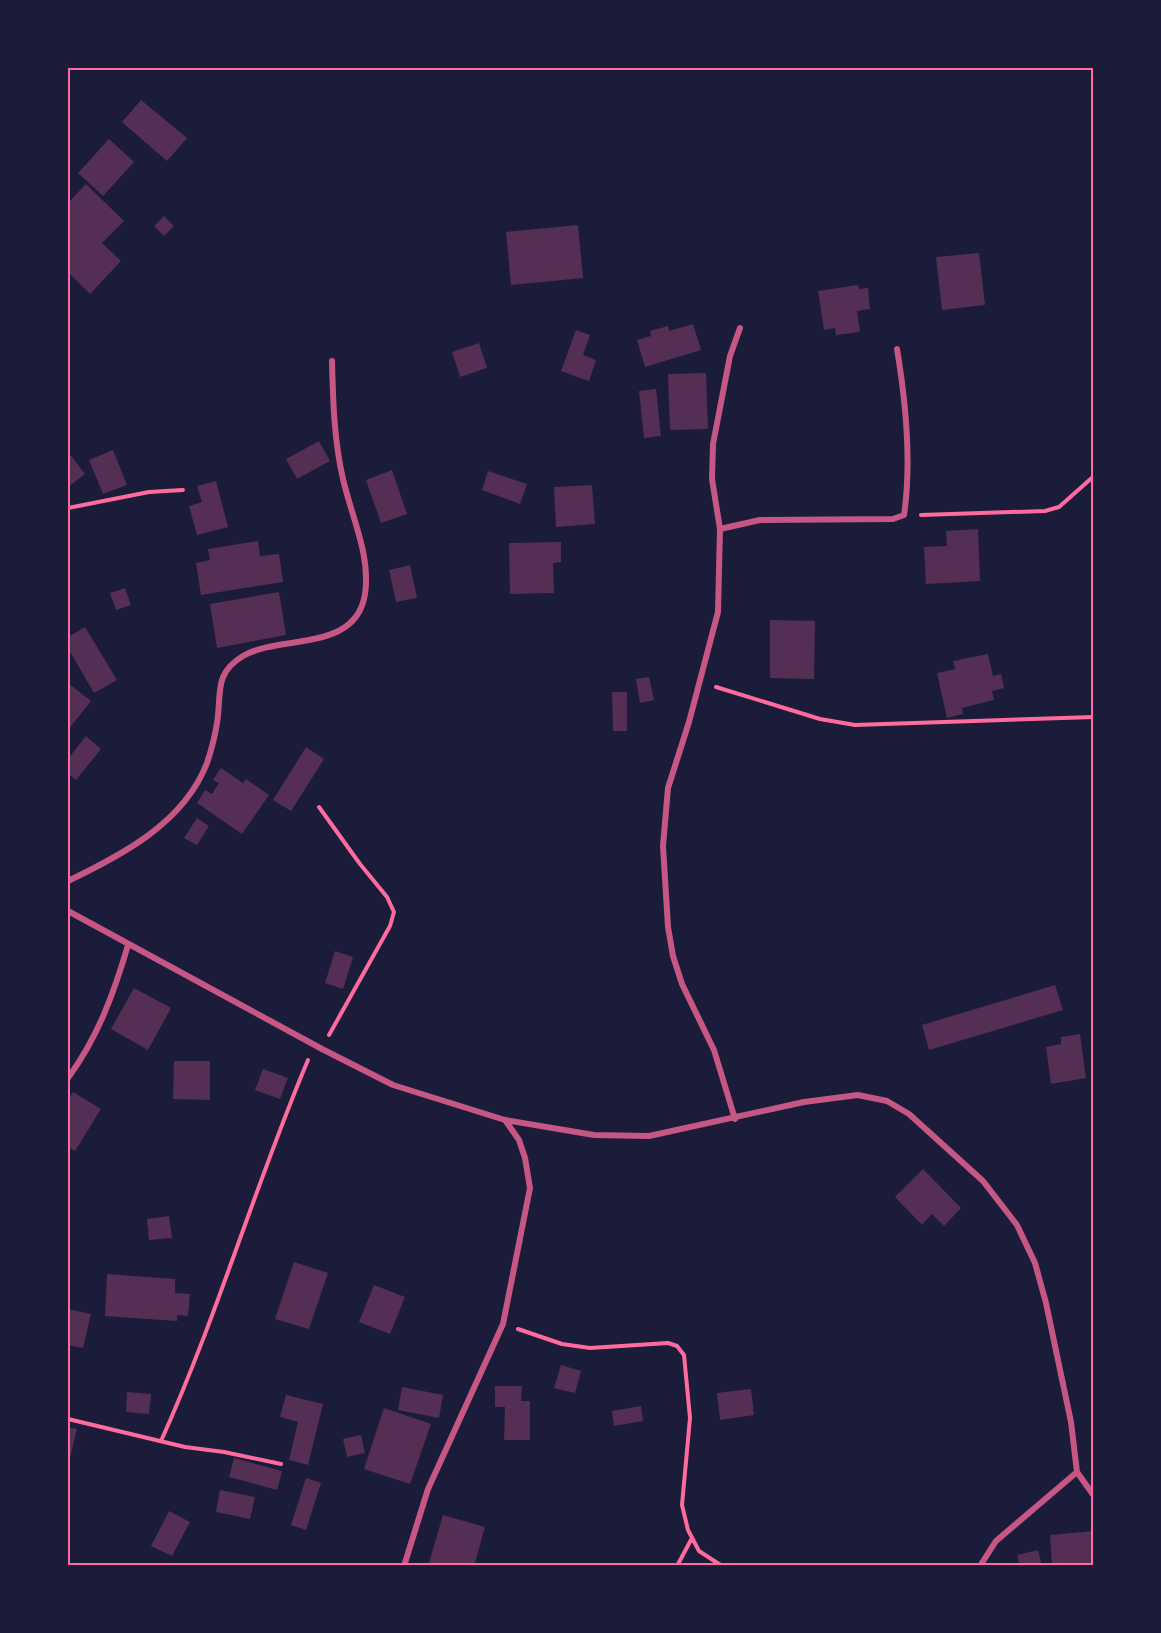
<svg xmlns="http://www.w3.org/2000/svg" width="1161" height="1633" font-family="Literata,serif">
<rect width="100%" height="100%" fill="#1b1b3a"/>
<path fill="#542f53" d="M141 100 187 138 167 161 122 122Z
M109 139 134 162 103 196 78 173Z
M86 184 124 221 102 243 121 261 90 294 68 272V203Z
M164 216 174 226 164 236 154 226Z
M578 225 583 278 511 285 506 232Z
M979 253 985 305 942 310 936 257Z
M858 285 859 289 868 288 870 309 857 311 860 332 836 335 835 328 824 330 818 291Z
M693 324 701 350 645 367 637 340 651 336 650 331 668 326 669 331Z
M576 330 590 335 583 355 596 360 589 381 561 371Z
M479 343 487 368 460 377 452 352Z
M706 373 708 429 670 430 668 374Z
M656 389 661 436 644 438 639 391Z
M319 441 330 461 297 479 286 459Z
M113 450 127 485 103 494 89 460Z
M68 452 85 474 68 487Z
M392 470 407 514 381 523 366 480Z
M488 471 527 484 520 504 482 490Z
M216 481 228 527 197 535 189 506 202 502 197 486Z
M592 485 595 524 556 527 554 487Z
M978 529 980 581 926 584 924 547 947 546 946 531Z
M258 541 260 556 279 554 283 582 201 595 196 563 210 560 208 549Z
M561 542V562L553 563 554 593 510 594 509 543Z
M410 565 417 598 396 602 389 570Z
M125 588 131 605 116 610 110 593Z
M279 592 286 635 217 648 210 604Z
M770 620 815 621 814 679 770 678Z
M85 627 117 680 94 693 68 648V637Z
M988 654 993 676 1001 674 1004 688 992 691 994 700 962 708 963 714 947 718 937 673 955 669 953 661Z
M649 677 654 700 640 703 636 679Z
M68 683 91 701 68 730Z
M612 692H627V731H613Z
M86 736 101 749 76 780 68 774V759Z
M306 747 324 759 291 811 273 800Z
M221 768 243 783 246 779 269 795 242 834 197 803 205 790 212 794 219 783 213 780Z
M197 818 209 826 197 845 184 838Z
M335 951 353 957 343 989 325 983Z
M1055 985 1063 1010 929 1050 922 1025Z
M134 988 171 1008 148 1050 111 1029Z
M1080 1034 1086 1078 1051 1084 1046 1047 1061 1044V1037Z
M174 1061H210V1100L173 1099Z
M263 1069 288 1078 280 1099 255 1090Z
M73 1092 101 1109 75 1151 68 1147V1100Z
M923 1169 961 1208 944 1226 932 1214 922 1225 895 1197Z
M169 1216 172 1238 149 1240 147 1219Z
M294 1262 328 1273 309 1329 275 1319Z
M107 1274 175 1279V1293L190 1294 188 1316 177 1315V1321L105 1316Z
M374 1285 405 1297 390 1334 359 1322Z
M68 1309 91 1314 83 1348 68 1345Z
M561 1365 581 1371 575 1393 554 1388Z
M495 1386H522L521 1401H530V1440H504L505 1407H495Z
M402 1387 443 1395 439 1418 398 1410Z
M751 1389 754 1415 720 1420 717 1393Z
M127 1392 151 1394 149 1414 126 1412Z
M286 1395 323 1404 308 1465 289 1460 298 1422 280 1417Z
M641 1406 643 1421 614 1426 612 1411Z
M384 1408 431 1424 410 1484 364 1469Z
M68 1427 77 1429 68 1467Z
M361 1435 365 1453 347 1457 343 1439Z
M234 1458 282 1471 277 1490 229 1477Z
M306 1478 321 1483 306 1530 291 1525Z
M220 1490 255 1497 250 1519 216 1512Z
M169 1511 190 1522 172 1556 151 1546Z
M443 1515 485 1527 474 1566H428Z
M1094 1531V1566H1052L1050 1535Z
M1038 1550 1042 1566H1020L1017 1555Z"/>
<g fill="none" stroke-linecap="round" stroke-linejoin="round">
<path stroke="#ff6b9d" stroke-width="4" d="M68 508 149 492 183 490
M921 515 1045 511 1059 507 1094 476
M716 687 820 719 855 725 1094 717
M319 807 360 864 387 897 394 912 390 926 329 1035
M518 1329 562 1344 590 1348 668 1343 677 1346 684 1355 690 1418 682 1505 688 1530 699 1551 722 1566
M68 1419 185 1447 224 1452 281 1464
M161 1441C217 1317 255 1185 308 1060
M677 1566 692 1538"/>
<path stroke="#c65784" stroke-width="6" d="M720 529 760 520 893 519 904 515C912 461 906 403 897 349
M68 881C122 855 184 823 207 763 211 751 215 736 217 723 222 694 213 674 243 656 280 634 356 653 365 594 371 556 351 515 343 479 334 440 333 401 332 361
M68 911 322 1049 393 1085 505 1120 594 1135 649 1136 804 1102 858 1095 887 1101 909 1114 983 1181 1017 1225 1035 1263 1046 1303 1071 1422 1077 1472 1094 1496
M68 1078C98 1037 114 993 128 945
M735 1119 714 1050 682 984 673 956 668 927 663 846 668 788 689 722 718 612 720 529 712 479 713 444 730 356 740 328
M404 1566 428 1489 503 1324 530 1188 525 1158 519 1140 505 1120
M980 1566 996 1541 1077 1472"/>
</g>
<rect width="1161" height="1633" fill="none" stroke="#1b1b3a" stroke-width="138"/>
<rect x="69" y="69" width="1023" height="1495" fill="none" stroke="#ff6b9d" stroke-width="2"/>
</svg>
